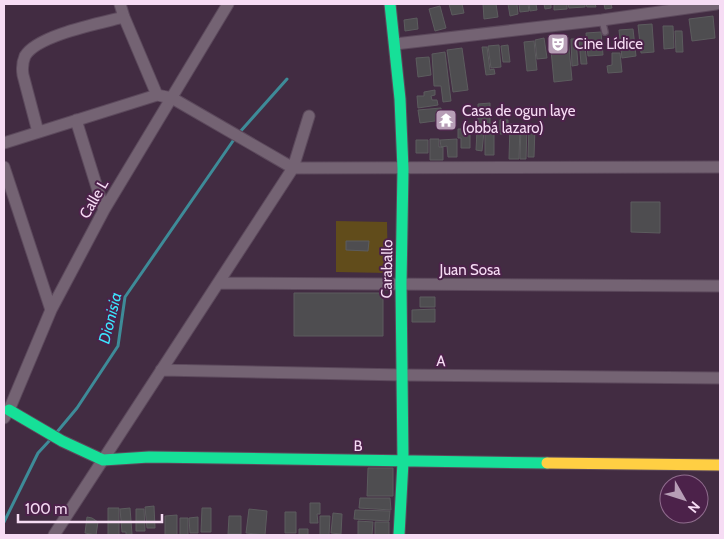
<svg xmlns="http://www.w3.org/2000/svg" width="724" height="539" font-family="Cabin,sans-serif">
<rect width="100%" height="100%" fill="#422c42"/>
<path fill="#614c1b" d="M336 221 387 222 388 273 336 272Z"/>
<g fill="none" stroke-linecap="round" stroke-linejoin="round">
<path stroke="#3e8b98" stroke-width="3" d="M239 133 287 79
M57 432 77 408 118 346 125 297 235 138
M4 522 38 453 50 440"/>
</g>
<path fill="#4e4d50" stroke="#5c5c5e" d="M449 4H462L464 13 452 15Z
M483 4H496L498 17 484 19Z
M508 4H517L518 14 510 16Z
M519 4H528L529 11 520 12Z
M529 4H536L537 10 530 11Z
M544 4H551V8L545 9Z
M554 4H567V9L554 10Z
M568 4H585V7L569 8Z
M586 4H595L596 7H587Z
M604 4H611L612 8 605 9Z
M440 6 446 28 435 31 429 9Z
M713 16 715 38 692 41 689 19Z
M417 18 418 29 405 31 404 20Z
M652 24 654 52 641 53 638 25Z
M663 26H673L674 48 664 49Z
M633 29 636 56 622 58 619 30Z
M675 31H682L683 52H676Z
M601 32 603 55 588 56 586 33Z
M568 37 572 80 554 82 550 39Z
M544 38 547 58 537 59 535 40Z
M571 39H576L578 65 572 66Z
M579 39H584L587 64H581Z
M534 41 537 70 527 71 524 42Z
M499 45 501 67 491 68 488 46Z
M508 45 510 62H503L501 46Z
M482 47H487L490 70 494 69 495 74 486 75Z
M462 48 468 90 453 92 447 50Z
M445 52 451 101 443 102 441 86H434L432 54Z
M612 53H620L622 72 608 73 607 66 612 65Z
M429 57 431 75 418 77 416 58Z
M435 90V95L431 96 432 100H437L438 105 418 108 417 96H424V92Z
M490 103V129L478 130V104Z
M441 108 442 120 420 123 418 110Z
M500 120H508V134H500Z
M510 124H520L519 159H509Z
M521 125H527L526 159H520Z
M529 127H535L534 157H528Z
M458 129H470V148H461V138H458Z
M477 131H484L482 151 476 150Z
M485 132H494V155H485Z
M430 139H439V147H443V160H430Z
M457 139V157H448L447 146 441 147 440 140Z
M416 140H428V153H416Z
M631 202H660V233L631 232Z
M346 241H369L368 251 346 250Z
M294 293H383V336H294Z
M420 297H435V307H420Z
M435 309V322H412V310Z
M368 468H393V496H367Z
M360 498H390L391 510 359 508Z
M310 503H320V514H317L318 523H310Z
M154 506 155 528H147L145 507Z
M108 508H119V535H108Z
M130 508 132 534 126 535V532H122L120 509Z
M202 508H211V532H201Z
M136 509H144L145 531H136Z
M249 509 267 511 265 535 246 533Z
M355 510 390 511 389 521 354 519Z
M285 512H296V533H285Z
M333 513 342 514 341 534 331 533Z
M177 515V535H165V516Z
M229 516H241V534H228Z
M320 516H330L329 535H320Z
M87 517 92 518 98 522 96 535 85 533Z
M198 517V533H190L189 518Z
M180 518H188V535H180Z
M358 521 373 522 372 535H358Z
M375 522H389V535H375Z
M299 529H308V535H299Z"/>
<g fill="none" stroke-linecap="round" stroke-linejoin="round">
<g stroke="#5c495c" stroke-width="8">
<path id="lane" d="M602 20 605 32"/>
</g>
<g stroke="#5c495c" stroke-width="13">
<path id="street" d="M120 4 124 17 157 95 172 98 293 168 720 167
M395 44 602 20 716 4
M76 120 104 210
M38 132 23 75C22 69 22 63 25 56 37 35 101 23 124 17
M4 143 157 95
M4 167 51 310
M219 283 720 286
M161 370 403 375 720 378
M4 418 9 410 51 310 104 210 228 4
M54 535 293 168 309 116"/>
</g>
<g stroke="#5c495c" stroke-width="13">
<path id="fast" d="M390 4 400 99 403 169 401 284 403 462 399 535
M9 410 62 441 103 460 149 457 547 463"/>
</g>
<g stroke="#5c495c" stroke-width="13">
<path id="slow" d="M547 463 720 465"/>
</g>
<use href="#lane" stroke="#746373" stroke-width="5.5"/>
<use href="#street" stroke="#746373" stroke-width="11"/>
<use href="#fast" stroke="#16e098" stroke-width="11"/>
<use href="#slow" stroke="#ffcf43" stroke-width="11"/>
</g>
<defs>
<g id="theatre-square" transform="scale(1.125)"><rect x="-9" y="-9" width="18" height="18" rx="4" fill="#b79eb6" stroke="#4c224a"/><path d="M-5-5.5Q0-4 5-5.5V0Q5 5 0 6Q-5 5-5 0ZM-3.3-2.5H-1v1.5H-3.3ZM1-2.5H3.3v1.5H1ZM-2.8 1Q0 5.5 2.8 1Z" fill="#fff"/></g>
<g id="temple-square" transform="scale(1.125)"><rect x="-9" y="-9" width="18" height="18" rx="4" fill="#b79eb6" stroke="#4c224a"/><path d="M0-6L5-2H3V0L6.5 2.5H4V6H1.5V3h-3V6H-4V2.5H-6.5L-3 0V-2H-5Z" fill="#fff"/></g>
</defs>
<g fill-rule="evenodd">
<use href="#theatre-square" x="558" y="44"/>
<use href="#temple-square" x="446" y="120"/>
</g>
<g text-anchor="middle" dominant-baseline="central" stroke-width="4" stroke-linejoin="round" paint-order="stroke">
<g font-size="15" fill="#f6dcf4" stroke="#4c224a" text-anchor="start">
<text x="574" y="44">Cine Lídice</text>
<text x="462" y="111">Casa de ogun laye<tspan x="462" dy="17">(obbá lazaro)</tspan></text>
</g>
<g font-size="15" fill="#f6dcf4" stroke="#4c224a">
<text transform="translate(94 199) rotate(-60)">Calle L</text>
<text transform="translate(387 269) rotate(-89)">Caraballo</text>
<text x="470" y="270">Juan Sosa</text>
<text transform="translate(441 361) rotate(1)">A</text>
<text transform="translate(358 446) rotate(1)">B</text>
</g>
<g font-size="16" font-style="italic" fill="#3ce6fd" stroke="#4c224a">
<text transform="translate(110 318) rotate(-76)">Dionisia</text>
</g>
</g>
<rect width="724" height="539" fill="none" stroke="#f6dcf4" stroke-width="10"/>
<g transform="translate(684 499) rotate(129)"><circle r="24" fill="#4c224a" stroke="#906c8e"/>
<path d="M0-4L9 19L0 12L-9 19Z" fill="#b79eb6"/>
<text y="-8" font-size="14" font-weight="bold" text-anchor="middle" fill="#f6dcf4">N</text>
</g>
<path d="M18 514v8h144v-8" fill="none" stroke="#f6dcf4" stroke-width="2.5"/>
<text x="25" y="514" font-size="15" fill="#f6dcf4" stroke="#4c224a" stroke-width="4" paint-order="stroke">100 m</text>
</svg>
